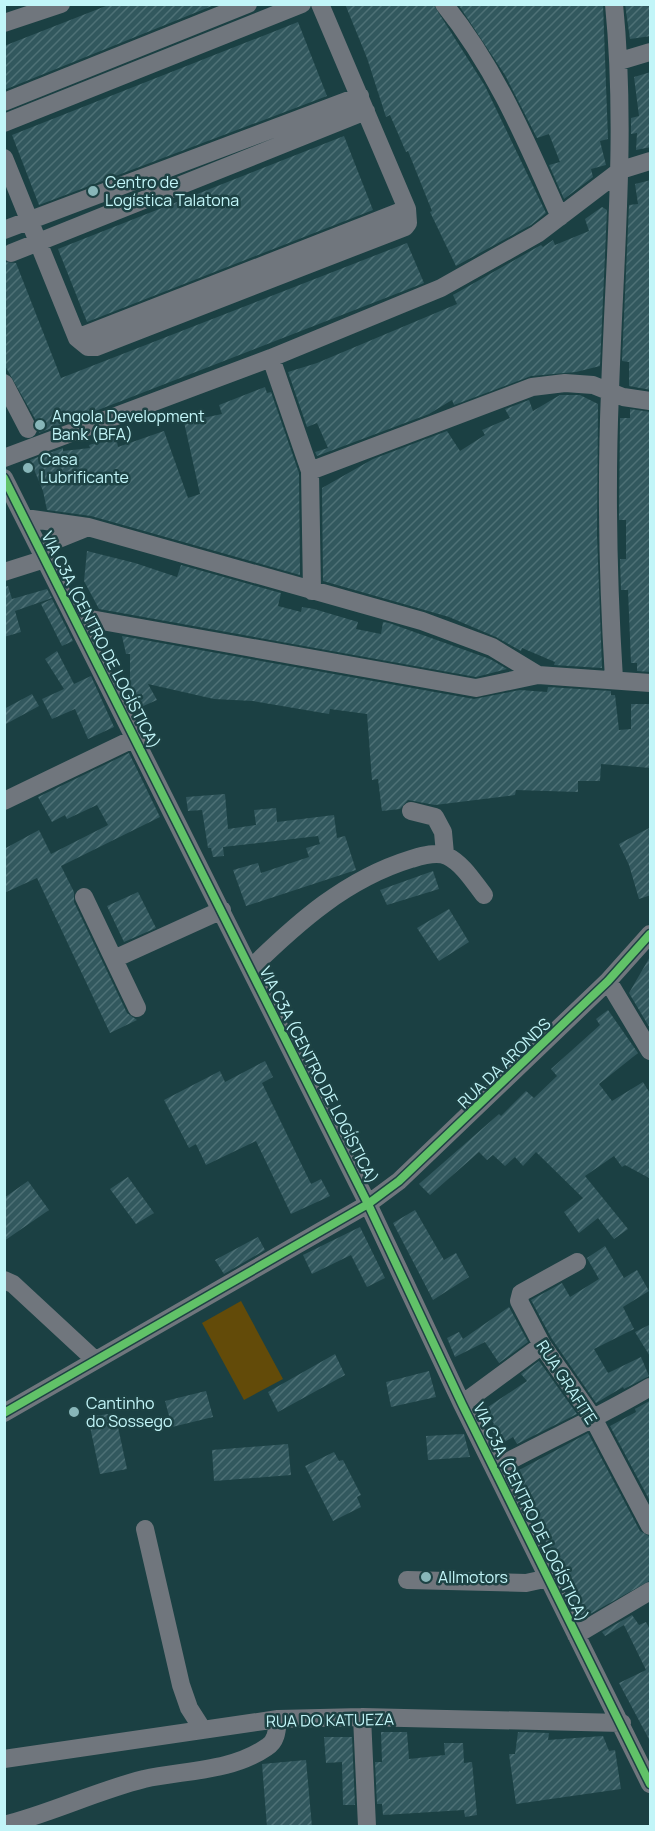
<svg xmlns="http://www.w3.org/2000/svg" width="655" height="1831" font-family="Manrope,sans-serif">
<defs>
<pattern id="building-hatch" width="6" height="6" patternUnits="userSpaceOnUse" patternTransform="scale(1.5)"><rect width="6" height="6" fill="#32585e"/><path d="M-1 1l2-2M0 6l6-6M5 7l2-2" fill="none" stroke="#4e7176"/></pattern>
</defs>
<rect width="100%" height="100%" fill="#1b4043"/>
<path fill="#634b09" d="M241 1301 283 1379 244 1400 202 1323Z"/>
<path fill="url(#building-hatch)" d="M111 4H217L4 90V46Z
M345 4H433L485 86 546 213 531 225 456 266 430 212 432 211 408 151 406 152 390 115 386 117 367 58Z
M458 4H603L608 139 600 141 606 165 591 169 593 177 564 199 549 165 560 162 549 134 537 138 505 75Z
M625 4H651V36L630 39Z
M298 22 327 96 39 205 12 135Z
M651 72V147L636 150 637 133 631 134V118L639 116 634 77Z
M344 136 373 210 87 322 58 249Z
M651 180V390L629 386V362L622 361 629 205 638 204 635 184Z
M602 207 607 210 600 366 576 372 531 376 454 405 452 400 429 414 317 456 315 452 328 448 317 423 307 427 288 372 317 363 457 304 453 295 541 245 543 247 553 240 555 245 589 231 585 219Z
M407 243 424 283 39 433 38 424 4 364V262L16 263 61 378Z
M265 387 267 393 271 392 299 473 300 575 91 516 47 510 43 491 30 460 63 448V451L90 448 89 445 116 437 118 447 164 431 188 498 200 494 184 422 222 414 219 405Z
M560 395H580L598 404 597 535 602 668 554 665 555 662 522 648 521 651 496 637 449 617 323 581 322 488 373 459 447 431 460 451 485 435 482 430 510 418 505 409 529 400 533 411Z
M630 409 651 412V672L637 671V663H631L628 590H621L620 559H626V520H619L620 418H630Z
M87 551 135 563 177 577 181 565 281 593 278 606 301 612 302 607 314 609 358 622 356 629 381 634 383 622 389 623 490 659 507 669 476 677 99 609 84 581Z
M8 586 12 599 47 589 52 598 15 611 21 632 4 637V587Z
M52 599 73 641 62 646 41 604Z
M122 636 474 699 520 690 547 692 548 687 611 691V695H615L619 730 631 729V704H649L651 768 601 764 600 781H578V792L516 790 515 795 435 805 408 800 400 809 382 811 378 779 372 780 367 714 330 709 329 714 253 701 214 699 148 684 157 700 141 707 130 687V654H126Z
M57 651 74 684 91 676 114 727 88 739 75 709 52 719 42 699 64 689 45 659Z
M32 694 39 706 4 725V709Z
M129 753 160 817 61 866 74 892V902L127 1013 137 1020 110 1033 37 878 4 893V849L39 830 51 854 108 825 97 805 67 819 65 815 52 822 38 797Z
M225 794 228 829 256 825 254 810 276 808 277 822 334 815 337 838 345 836 356 870 246 906 233 870 258 863 261 873 309 857 306 848 320 844 318 836 223 847 224 856 213 857 211 848H208L202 810 188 811 186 797Z
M651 827V895L639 899 629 865 619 844Z
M433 871 439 889 387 905 380 890Z
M138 892 156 928 124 942 107 906Z
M449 909 469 942 439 961 417 928Z
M651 955V1030L629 993Z
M608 1010 638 1053 599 1084 612 1101 643 1082 651 1095V1179L625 1165 622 1167 614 1156 585 1176 628 1229 614 1239 598 1218 579 1233 564 1212 583 1198 536 1152 523 1166 515 1157 505 1166 493 1155 487 1160 479 1152 430 1195 419 1184 499 1114 501 1116 526 1091 534 1098 557 1076 551 1069 600 1025 596 1019Z
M265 1061 273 1077 262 1083 311 1184 321 1179 330 1196 291 1214 256 1141 206 1165 196 1144 189 1148 164 1100 220 1071 225 1082Z
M128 1177 154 1213 136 1224 110 1189Z
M28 1181 49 1210 4 1241V1198Z
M415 1210 444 1260 456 1253 469 1277 433 1300 393 1223Z
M360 1227 385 1278 367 1287 351 1255 312 1274 303 1255Z
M258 1237 265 1250 224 1274 215 1260Z
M605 1246 624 1278 637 1270 649 1291 623 1307 634 1329 594 1349 608 1373 641 1357 649 1376 624 1389 623 1387 596 1403 552 1339 531 1300 562 1283 570 1297 599 1279 587 1258Z
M509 1307 528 1342 499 1363 485 1342 455 1357 447 1338 459 1332 463 1339Z
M651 1324V1358L635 1332Z
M335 1354 345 1375 278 1412 268 1392Z
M539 1361 577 1414 517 1444 513 1437 501 1444 490 1427 494 1424 485 1409 527 1381 521 1374Z
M429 1371 436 1397 391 1407 386 1382Z
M206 1391 213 1417 172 1427 165 1401Z
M651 1400V1503L610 1426 636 1412 635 1409Z
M115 1413 127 1469 100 1474 88 1417Z
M588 1433 640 1531 651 1537V1580L583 1618 570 1596 574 1594 551 1558 555 1556 537 1528 510 1475Z
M464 1434 470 1457 428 1460 426 1436Z
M288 1444 291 1475 214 1481 212 1450Z
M334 1452 339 1461 343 1460 361 1495 357 1497 361 1507 333 1521 305 1466Z
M632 1615 639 1625 646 1622 651 1631V1743L619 1683 646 1670 624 1625 605 1636 602 1632Z
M381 1732H407L409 1759 445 1755 444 1743H463L464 1763 472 1762 477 1815 465 1817 464 1810 383 1815 382 1804H377L375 1762H382Z
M518 1732 549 1733 548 1740 603 1736 609 1751 615 1750 621 1789 516 1804 509 1754H515Z
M324 1737H352L355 1805H343L342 1762 326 1763Z
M306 1760 312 1827H267L262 1764Z"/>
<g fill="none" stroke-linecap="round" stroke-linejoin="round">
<path stroke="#70767d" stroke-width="18" d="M444 4C497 70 526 141 560 217
M4 23 61 4
M620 61 650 52
M4 102 248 4
M4 123 302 4
M4 158 77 338 88 347H96L405 227 408 223 407 209 320 4
M4 230 360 96
M11 253 366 111
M77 338 407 209
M271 358 310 471
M4 383 28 429
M4 458 271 358 441 288 537 234 621 170 650 161
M4 478 368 1204 462 1404 650 1784
M25 518 88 527 422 621 492 647 538 675
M39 547 86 528
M4 572 45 559
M312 591 310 471 532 387 565 383 593 385 623 397 650 401
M74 616 476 688 538 675 650 683
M614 679C608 583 606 487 610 392 614 262 627 134 614 4
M4 801 135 738
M411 811 435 817 443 832 445 854
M84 897 137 1008
M114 959 222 910
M250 969C298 922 346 879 411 859 421 856 436 851 447 856 463 864 473 881 484 895
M608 981 650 1051
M577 1262 521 1293 519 1301 542 1345 593 1418 650 1526
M4 1280 13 1284 95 1360
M462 1404 542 1345
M4 1413 368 1204 399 1181 608 981 650 934
M496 1468C547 1440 600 1417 650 1387
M145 1529 181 1685 189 1708 203 1730
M407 1580 526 1583 549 1578
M576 1635 650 1591
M362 1717 367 1826
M4 1759 278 1719 362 1717 622 1723
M4 1825C52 1813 96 1791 144 1779 184 1770 231 1772 267 1747 277 1741 277 1729 278 1719"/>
<g stroke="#1d4244" stroke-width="11">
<path id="cycleway" d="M4 478 368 1204 462 1404 650 1784
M4 1413 368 1204 399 1181 608 981 650 934"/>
</g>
<use href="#cycleway" stroke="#61c268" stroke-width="8"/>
</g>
<g fill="#88b6b9" stroke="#1d4244" stroke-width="2">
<circle cx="93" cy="191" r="6"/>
<circle cx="40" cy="425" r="6"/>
<circle cx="28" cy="468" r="6"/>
<circle cx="74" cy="1412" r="6"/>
<circle cx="426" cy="1577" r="6"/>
</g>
<g text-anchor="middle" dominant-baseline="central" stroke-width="5" stroke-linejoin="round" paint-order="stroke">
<g font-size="16" fill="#c2f5f8" stroke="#1d4244" text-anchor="start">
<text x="105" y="182">Centro de<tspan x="105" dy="18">Logística Talatona</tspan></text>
<text x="52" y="416">Angola Development<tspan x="52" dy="18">Bank (BFA)</tspan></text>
<text x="40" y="459">Casa<tspan x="40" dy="18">Lubrificante</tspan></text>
<text x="86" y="1403">Cantinho<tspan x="86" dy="18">do Sossego</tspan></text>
<text x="438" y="1577">Allmotors</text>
</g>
<g font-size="16" fill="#c2f5f8" stroke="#1d4244">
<text transform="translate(101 640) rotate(63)">VIA C3A (CENTRO DE LOGÍSTICA)</text>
<text transform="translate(504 1063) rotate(-44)">RUA DA ARONDS</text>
<text transform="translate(319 1075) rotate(63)">VIA C3A (CENTRO DE LOGÍSTICA)</text>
<text transform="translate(567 1382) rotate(57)">RUA GRAFITE</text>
<text transform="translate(531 1512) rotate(64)">VIA C3A (CENTRO DE LOGÍSTICA)</text>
<text transform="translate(330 1720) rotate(-1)">RUA DO KATUEZA</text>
</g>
</g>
<rect width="655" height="1831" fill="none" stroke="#c2f5f8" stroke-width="12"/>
</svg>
